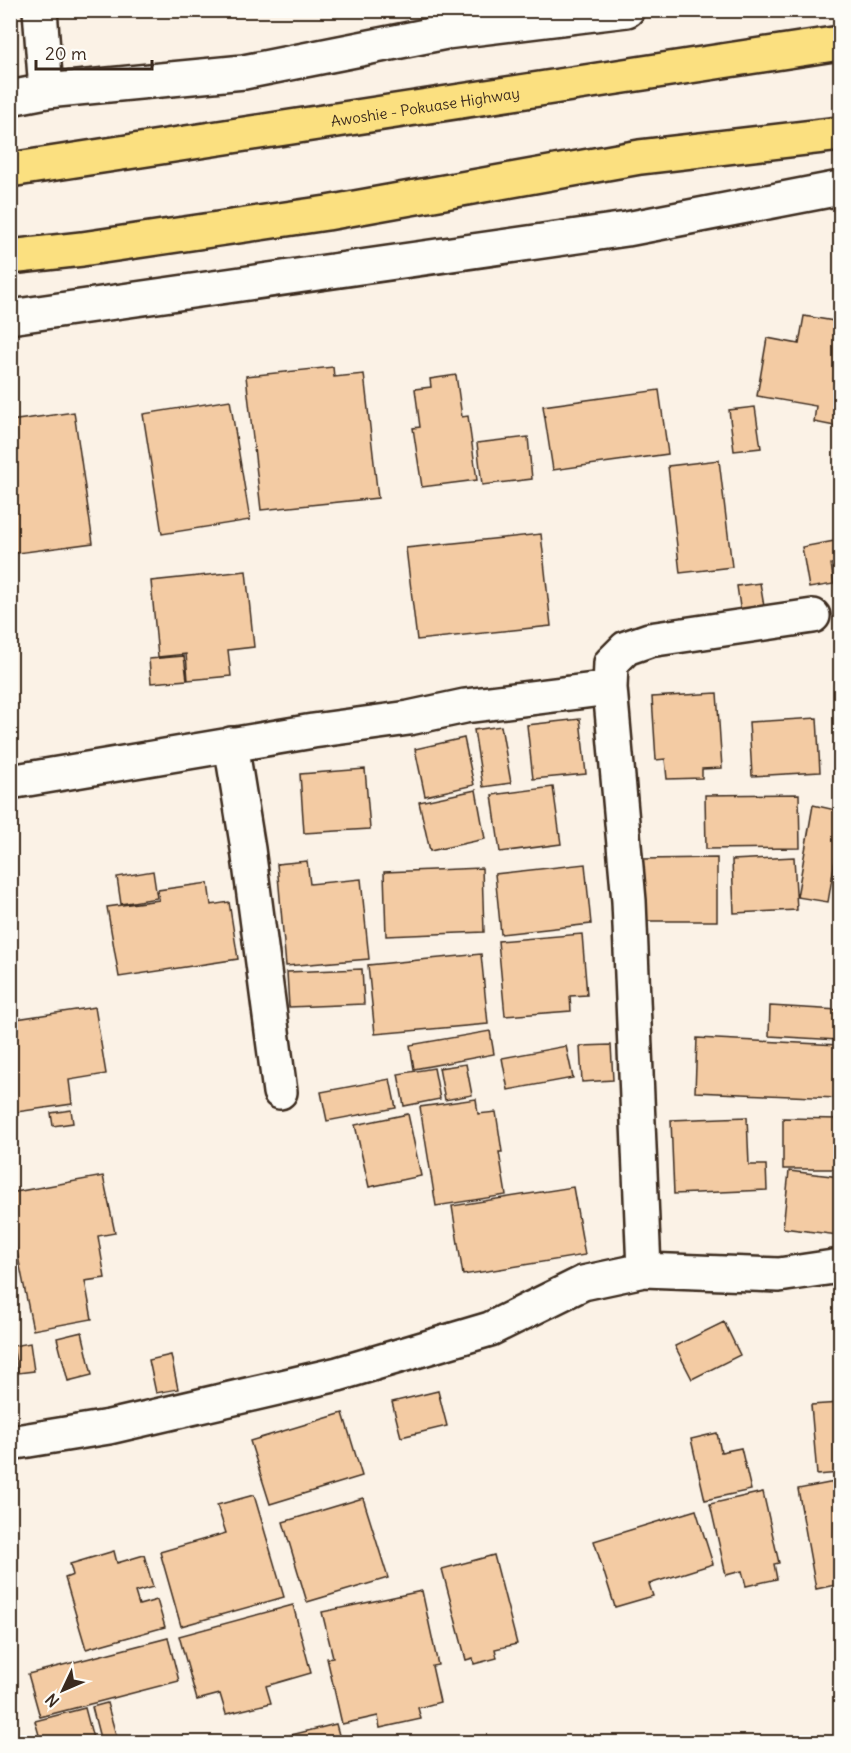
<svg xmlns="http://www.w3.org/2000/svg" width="851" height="1753" font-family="Delius,sans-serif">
<rect width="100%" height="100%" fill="#fbf2e6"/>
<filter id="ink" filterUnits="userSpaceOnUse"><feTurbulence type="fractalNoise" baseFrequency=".0167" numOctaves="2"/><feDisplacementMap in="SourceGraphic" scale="12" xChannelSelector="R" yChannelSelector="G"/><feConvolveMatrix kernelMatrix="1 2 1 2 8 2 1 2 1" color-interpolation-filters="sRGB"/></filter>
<g filter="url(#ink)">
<path fill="#f3cba3" stroke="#3b2a1e" stroke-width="1.5" d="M804 316 840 322V427L814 422 816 406 757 396 767 338 799 344Z
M333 367 334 377 364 374 378 498 261 510 246 376Z
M456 375 462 417 468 416 477 480 422 487 413 428 420 427 415 389 431 387 430 379Z
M659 390 668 454 553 470 543 406Z
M230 400 250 520 162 534 143 414Z
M755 407 761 448 734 451 729 410Z
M74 412 93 543 10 554V421Z
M528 437 532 479 482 485 477 443Z
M719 460 732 567 680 573 668 466Z
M541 534 551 626 417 640 406 548Z
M840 540V562L831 564 834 584 809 588 802 547Z
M246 571 254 647 228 650 231 676 188 680 186 654 158 657 151 581Z
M760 583 766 618 742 621 737 586Z
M184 656 187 680 151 683 149 659Z
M840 687V761L834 760Z
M717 693 722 768 702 769V778L667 779 665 759 656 760 652 697Z
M817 718 820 772 752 776 749 722Z
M580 719 586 774 533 779 527 725Z
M501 726 511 783 483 787 474 730Z
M464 738 474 785 425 796 415 749Z
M365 769 370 829 304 833 300 774Z
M553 787 561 844 500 852 492 795Z
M476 790 485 839 430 851 419 802Z
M799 794 800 848 706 849 705 795Z
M813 805 840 811V830L828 902 797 897Z
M794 857 797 910 734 913 732 860Z
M717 858V921H643L642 859Z
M307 861 310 884 361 879 369 959 286 966 277 864Z
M585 864 591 924 501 934 495 874Z
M482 868 484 932 386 936 384 872Z
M153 871 157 898 121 904 117 877Z
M208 883 211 905 229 902 238 959 119 977 107 907 159 900 158 890Z
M582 934 587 995 570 996 571 1011 505 1016 498 941Z
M481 954 488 1024 375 1034 368 965Z
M362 969 364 1004 289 1007 287 972Z
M770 1006 839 1010 838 1040 769 1036Z
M95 1007 106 1074 69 1080 72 1104 10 1113V1020Z
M490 1031 494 1054 414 1069 410 1045Z
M697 1038 839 1045 837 1098 695 1092Z
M611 1045 613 1080 582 1082 580 1046Z
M566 1046 573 1078 508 1090 502 1058Z
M466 1064 472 1095 445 1100 439 1068Z
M434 1068 440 1099 404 1106 398 1074Z
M390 1079 396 1108 327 1121 321 1092Z
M476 1099 478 1114 496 1112 502 1152H499L506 1195 436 1206 420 1107Z
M71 1110 73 1123 53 1126 51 1113Z
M408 1114 421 1176 369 1187 355 1125Z
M747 1117 749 1165H766L767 1190 674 1194 671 1120Z
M783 1118 840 1119V1169H783Z
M789 1171 840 1177V1210L838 1235 783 1228Z
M103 1176 115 1233 98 1236 105 1278 85 1281 92 1319 33 1330 10 1217V1193Z
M573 1187 585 1255 463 1275 452 1206Z
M724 1322 740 1355 692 1379 675 1346Z
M82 1332 92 1375 68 1381 57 1338Z
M30 1343 34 1371 18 1373 13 1346Z
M171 1355 178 1389 156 1393 149 1360Z
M438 1391 447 1426 401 1437 392 1402Z
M840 1403V1473L817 1475 811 1405Z
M343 1413 362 1476 270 1504 250 1441Z
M717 1433 721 1452 741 1448 751 1490 705 1500 691 1439Z
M840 1481V1584L816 1589 798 1489Z
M763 1492 779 1563 774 1564 777 1579 746 1586 742 1571 726 1575 710 1504Z
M254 1495 284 1597 181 1626 160 1552 226 1533 217 1505Z
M363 1498 388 1578 307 1602 283 1522Z
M696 1510 713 1564 649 1584 653 1596 615 1607 594 1541Z
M114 1551 117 1563 144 1555 153 1587 135 1592 139 1605 157 1600 165 1627 86 1649 65 1578 73 1575 70 1564Z
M494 1555 517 1644 495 1649 497 1658 474 1664 473 1658 466 1660 442 1569Z
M422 1591 438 1665 432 1666 440 1702 418 1708 421 1719 380 1728 378 1716 342 1724 327 1658 333 1657 322 1612Z
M293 1605 311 1673 266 1686 271 1703 226 1714 220 1694 197 1700 179 1636Z
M168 1638 179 1681 40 1717 28 1674Z
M840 1683V1706L835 1685Z
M107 1703 118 1742H101L92 1707Z
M85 1708 94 1742H41L35 1721Z
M336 1724 341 1742H285L283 1737Z"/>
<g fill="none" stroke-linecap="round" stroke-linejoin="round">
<g stroke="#3b2a1e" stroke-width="38">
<path id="street" d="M40 10 46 91
M610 688 629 901 644 1270
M231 744 248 849 280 1092
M10 782 313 731 409 718 465 706 610 688 611 663 626 648 649 640 813 616
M10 1443 109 1427 338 1374 490 1329 583 1283 644 1270 779 1275 840 1266"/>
</g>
<g stroke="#3b2a1e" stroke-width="38">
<path id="secondary" d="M10 98 46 91 244 72 446 32 627 10
M10 317 627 229 840 188"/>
</g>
<g stroke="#3b2a1e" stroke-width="38">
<g id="primary">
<path id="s1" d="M10 170 840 43"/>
<path d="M10 257 82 249 327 213 640 157 840 134"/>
</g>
</g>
<use href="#street" stroke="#fdfcf7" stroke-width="33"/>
<use href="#secondary" stroke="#fdfcf7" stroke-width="33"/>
<use href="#primary" stroke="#fbe080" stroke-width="33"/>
</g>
</g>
<g text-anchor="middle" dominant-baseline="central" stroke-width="6" stroke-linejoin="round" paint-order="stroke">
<g font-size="15" fill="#3b2a1e" stroke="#fdfcf7">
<text stroke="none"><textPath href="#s1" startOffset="420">Awoshie - Pokuase Highway</textPath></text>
</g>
</g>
<rect width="851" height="1753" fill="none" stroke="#fdfcf7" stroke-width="36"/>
<rect x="18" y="18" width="815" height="1717" fill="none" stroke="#3b2a1e" stroke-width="2" filter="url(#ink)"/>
<g transform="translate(63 1690) rotate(226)" stroke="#fdfcf7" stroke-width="4.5" paint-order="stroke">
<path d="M0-4.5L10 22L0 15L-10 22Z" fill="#3b2a1e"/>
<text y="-9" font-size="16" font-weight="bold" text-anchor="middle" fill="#3b2a1e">N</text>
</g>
<path d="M36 60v9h116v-9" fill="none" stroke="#3b2a1e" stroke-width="3"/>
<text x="45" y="60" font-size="18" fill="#3b2a1e" stroke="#fdfcf7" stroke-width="4.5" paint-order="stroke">20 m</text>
</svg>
